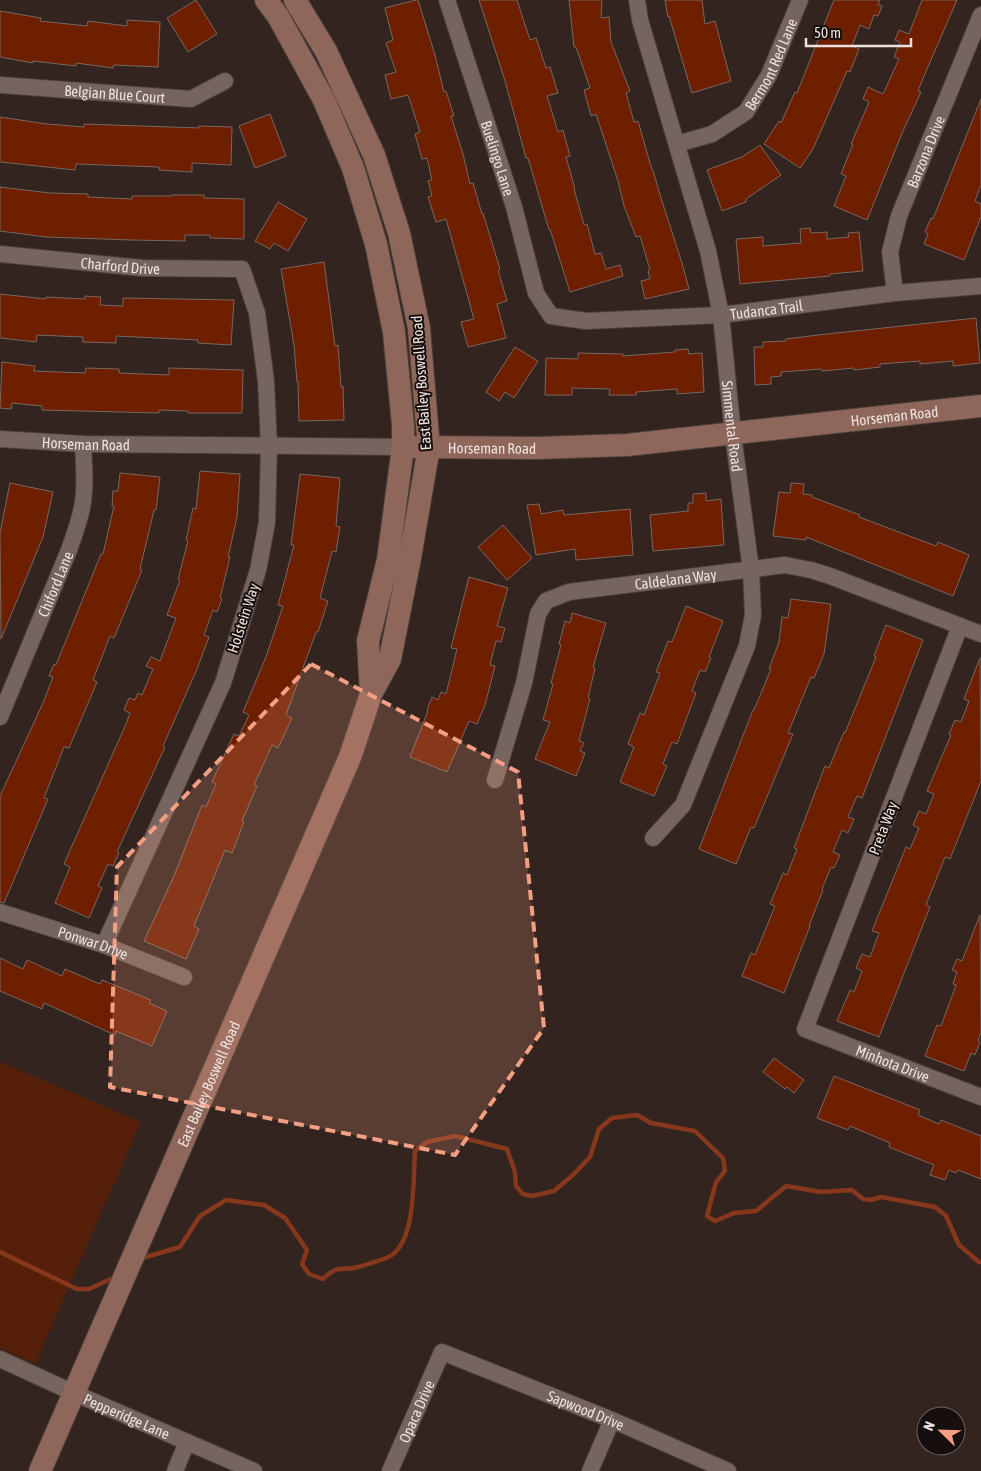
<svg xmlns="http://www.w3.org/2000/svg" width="981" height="1471" font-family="'Asap Condensed',sans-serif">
<rect width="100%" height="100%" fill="#33241f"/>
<path fill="#561f0a" d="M0 1062 141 1122 35 1364 0 1348Z"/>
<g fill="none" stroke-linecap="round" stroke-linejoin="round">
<path stroke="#87381c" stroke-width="4.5" d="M0 1252 77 1289H89L115 1277
M139 1259 180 1247 200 1216 226 1200 264 1205 285 1218 307 1250 302 1264 309 1274 323 1279C339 1263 341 1272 358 1267 367 1264 385 1260 392 1255 416 1238 413 1179 415 1151L427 1142 455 1136 507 1149 515 1172 516 1186 523 1194 532 1196 554 1191 573 1175 590 1157 599 1129 612 1118 637 1115 651 1123 695 1131 723 1158 725 1171 716 1182 707 1216 715 1221 734 1213 756 1211 786 1186 821 1192 852 1190 863 1199 871 1200 881 1197 935 1207 946 1216 959 1245 979 1262H981"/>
</g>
<path fill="#6d1f00" stroke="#796761" d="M196 0 217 34 188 52 167 18Z
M416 0H418L435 55 444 92 446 91 454 116H451L463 154 470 184 473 183 482 214 483 213 500 269 498 270 507 301 497 304 506 338 468 347 461 322 474 319 446 219 436 222 428 197 432 196 428 181 432 180 427 158 422 159 415 134 420 132 408 95 391 99 385 75 396 72 386 43 393 40 385 8Z
M479 0H517L530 40 536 38 546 68 550 67 558 93 547 96 558 132 563 130 570 156 566 157 575 189H574L584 225 587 224 595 254 601 253 606 269 620 265 623 276 570 292 550 229 549 230 528 158H526L505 81Z
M569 0H602L601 18 609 17 611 42 630 91 626 93 634 122 638 121 652 170H653L660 195 682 263 689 289 645 299 641 281 650 279 648 271 650 270 640 236 636 237 624 206 618 181 596 114 591 116 584 90 590 88 576 47H574Z
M665 0H702L705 24 715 21 731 81 692 93 669 16 668 17Z
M834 0H880L878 5 882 6 878 16 874 15 869 29 860 25 852 46 859 49 850 72 847 71 813 149 800 168 764 144 779 121 781 123 795 92 797 93Z
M922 0H957L924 76 918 91 921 92 903 131 867 220 834 206 846 176 841 174 853 144H851L869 102 863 99 868 87 883 94 899 59 894 57 900 42 895 40 899 30 909 34Z
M0 11 41 18 40 21 87 26 88 21 127 26V20L160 22 158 67 114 65 113 68 76 63V66L33 61V63L0 57Z
M981 99V185L975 201 981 204V217L964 260 924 244 928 234 925 232 931 218 933 219Z
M270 114 286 156 255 168 239 126Z
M0 117 47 124 84 127V124L199 128V126L232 127 231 165 192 163V172L159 170V167L76 164 75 170 0 162Z
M760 145 781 175 746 199V202L722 211 707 170 742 157Z
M0 187 50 193 88 194V197L132 199V196H171V195H204V198L244 199V239L210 238V235H185V241L131 240 46 237 0 231Z
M278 202 307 219 288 251 274 243 270 249 255 241Z
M810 228 811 233 827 232V239L849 237 848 233 859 232 863 271 830 274V276L740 284 736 239 763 237V246L801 243 800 229Z
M324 262 335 346 338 345 341 387 343 386 344 420 299 421 298 382H297L294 345 281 269Z
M0 294 46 299V297L85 299V296L101 297 100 305 123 306V298L234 300 231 345 198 343V340L116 336V343L83 342V337L37 335 36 342 0 338Z
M976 318 980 363 953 366V361L920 364V361L880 364V367L854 370V368L822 371 821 369 781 372V376L771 377V384L755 385 754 347H763V342L786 341V339L818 335Z
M515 347 538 361 514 398 505 392 499 401 486 392Z
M688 349 689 354 702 353 704 392 677 394V389L636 392V395H609L610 389 572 388V395H545L546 358 578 359V353L623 354V356L675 352V350Z
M2 362 35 366 34 371 85 373 86 368 119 369V373L169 375V368L243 370 242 413H188V411L159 410V413L42 410V406L12 403 11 409 0 408Z
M200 471 240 474 237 517 228 557H230L220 598 222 599 217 612 213 610 204 635 209 637 197 669 163 746 165 747 117 852 119 853 113 866 108 864 98 886 102 888 89 918 55 903 70 867 64 864 126 724 130 713 124 710 129 698 135 700 138 693 142 695 153 669 146 666 151 657 160 661 176 618 167 615 180 580 178 579 188 541 186 540 193 508 196 509Z
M120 473 160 477 156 510H154L140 569 142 570 114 638 110 636 93 680 97 682 69 748 64 747 44 798 48 799 4 903 0 902V796L43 703 53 677 49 676 54 664 56 665 101 554H103L114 506H112L113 491H118Z
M300 474 340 478 336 526 340 527 336 552 332 551 320 598 328 601 318 632H316L286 715 292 718 278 748 272 745 254 785 257 786 242 821 244 822 232 853 225 850 194 926 199 929 186 959 144 941 174 876 202 805 206 807 216 784 212 782 234 734 239 736 249 715 243 712 266 657 283 606 278 605 294 545H291Z
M10 483 53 492 43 537 1 639 0 533Z
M791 483 804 484 803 494 812 495V497L860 515 859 517 936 546 938 542 969 555 953 596 806 537V540L773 536 779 492 790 493Z
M706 493V501L721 499 724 545 653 551 650 515 688 511V503H693V494Z
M539 504 541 514 563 510 564 515 630 509 633 555 576 560 575 549 536 555 527 505Z
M503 525 532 558 507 580 478 547Z
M469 577 508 588 497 626 505 628 501 642 496 641 490 665 495 666 485 705 477 724 469 721 447 772 410 757 428 711 427 710 432 697 438 700 441 692 446 694 457 649 451 648Z
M791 599 831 604 824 654 814 678 811 677 788 733 793 734 754 828 751 827 736 864 699 849 753 710H754L771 669H769L779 642 782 617 788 618Z
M686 606 723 621 709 657 711 658 705 672 700 670 692 691 696 693 677 744 672 742 663 764 667 766 654 796 620 782 634 747 628 744 640 713 644 715 660 673 656 672 668 641 672 642Z
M572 613 606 623 593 667 595 668 588 698 590 699 579 741 584 743 580 751 585 753 576 776 535 759 550 722 543 720 553 684 551 683 561 645 559 644 565 621 570 623Z
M886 625 923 640 862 798 857 796 848 817 854 819 848 833 842 830 833 852 840 855 834 868 831 867 822 889 823 890 809 926H810L784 993 742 976 751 953 755 955 775 906 770 904 783 873 787 875 797 849 794 848 825 766 829 768 844 732 845 733 876 657 874 656Z
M980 658 981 781 950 859 945 857 926 905 930 907 879 1037 837 1021 850 990 854 992 862 971 856 968 862 954 870 957 879 933 872 931 906 847 910 849 919 828 913 825 919 811 926 814 934 794 927 791 951 735 949 734 955 720 961 722 969 701 964 699Z
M980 915 981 1032 978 1041 980 1042 975 1055 971 1053 964 1071 925 1056 937 1025 941 1026 956 985 953 984 957 972 952 970 957 959 962 961Z
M0 958 23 969 27 960 62 976 65 969 100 984 102 980 151 1000 149 1003 167 1011 152 1046 116 1031 115 1035 44 1003 42 1009 0 991Z
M774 1058 804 1080 794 1093 787 1087 785 1089 763 1072Z
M834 1076 920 1110 918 1115 939 1124 941 1120 981 1136V1179L958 1170 956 1173 949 1170 945 1180 930 1175 934 1165 889 1147 890 1143 850 1126 848 1130 817 1118Z"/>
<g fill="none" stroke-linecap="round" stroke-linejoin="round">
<g stroke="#4c403c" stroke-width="18">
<g id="street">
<path id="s1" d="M447 0 514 207 536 293 551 316 586 321 721 315 895 293 981 286"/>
<path id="s2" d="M637 0 640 20 708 251 721 315 733 434 751 570 753 615 747 646 683 805 653 838"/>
<path id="s3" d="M0 85 191 99 225 81"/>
<path id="s4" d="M677 144 712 134 746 112 769 75 800 0"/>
<path id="s5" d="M0 254 142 268 242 269 257 313 266 381 269 446 267 522 258 570 223 683 104 945"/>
<path id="s6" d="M895 293 890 252 899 216 981 15"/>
<path id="s7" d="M0 439 83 444 403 447"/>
<path id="s8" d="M960 626 805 1029 981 1097"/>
<path id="s9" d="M0 717 69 550C74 536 79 522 82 508 86 487 84 465 83 444"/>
<path id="s10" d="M495 780 524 683 538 614 546 601 569 592 785 565 811 570 830 576 981 634"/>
<path id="s11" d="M0 912 104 945 184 977"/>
<path id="s12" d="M0 1359 74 1393 254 1471"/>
<path d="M175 1471 187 1442"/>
<path id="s13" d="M390 1471 442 1352 612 1420 728 1471"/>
<path d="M590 1471 612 1420"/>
</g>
</g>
<g stroke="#4c403c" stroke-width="24">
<g id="secondary">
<path d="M266 0 278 16 324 100 353 168 376 244 394 332 403 425V447L388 560 368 641 371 694"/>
<path id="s14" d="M414 447 537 448 627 445 981 406"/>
<path id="s15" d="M40 1471 350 757 371 694 390 659 410 558 429 447 427 425 419 328 399 233 374 155 326 51 295 0"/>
</g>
</g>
<use href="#street" stroke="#76645e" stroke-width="16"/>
<use href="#secondary" stroke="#8f675a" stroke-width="22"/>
</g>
<path fill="#f39f83" fill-opacity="0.2" stroke="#f39f83" stroke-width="4" stroke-dasharray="10 6" stroke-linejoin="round" d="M311 664 518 772 544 1028 455 1155 110 1087 117 867Z"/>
<g text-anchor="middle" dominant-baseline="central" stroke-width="4" stroke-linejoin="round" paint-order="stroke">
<g font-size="15" fill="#ece1de" stroke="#160f0d">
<text stroke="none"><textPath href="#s4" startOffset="131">Bermont Red Lane</textPath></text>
<text stroke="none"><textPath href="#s3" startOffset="115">Belgian Blue Court</textPath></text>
<text stroke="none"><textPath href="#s6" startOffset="148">Barzona Drive</textPath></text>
<text stroke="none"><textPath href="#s1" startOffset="166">Buelingo Lane</textPath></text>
<text stroke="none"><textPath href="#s5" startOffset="121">Charford Drive</textPath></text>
<text stroke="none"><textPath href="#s1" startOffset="550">Tudanca Trail</textPath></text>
<text transform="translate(421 383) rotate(-94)">East Bailey Boswell Road</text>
<text stroke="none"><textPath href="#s14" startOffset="482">Horseman Road</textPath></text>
<text stroke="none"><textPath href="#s2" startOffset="438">Simmental Road</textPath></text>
<text stroke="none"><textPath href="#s7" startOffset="86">Horseman Road</textPath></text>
<text stroke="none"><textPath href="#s14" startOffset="78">Horseman Road</textPath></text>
<text stroke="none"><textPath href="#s10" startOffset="319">Caldelana Way</textPath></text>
<text stroke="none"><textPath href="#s9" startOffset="144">Chiford Lane</textPath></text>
<text transform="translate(243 618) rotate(-72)">Holstein Way</text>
<text transform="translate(883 828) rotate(-69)">Preta Way</text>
<text stroke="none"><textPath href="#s11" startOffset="98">Ponwar Drive</textPath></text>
<text stroke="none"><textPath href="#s8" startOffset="526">Minhota Drive</textPath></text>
<text stroke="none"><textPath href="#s15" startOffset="422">East Bailey Boswell Road</textPath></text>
<text stroke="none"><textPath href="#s13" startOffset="285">Sapwood Drive</textPath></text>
<text stroke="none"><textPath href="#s13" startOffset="65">Opaca Drive</textPath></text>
<text stroke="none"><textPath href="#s12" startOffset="139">Pepperidge Lane</textPath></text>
</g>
</g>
<g transform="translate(941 1431) rotate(293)"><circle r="24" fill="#160f0d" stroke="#6c6361"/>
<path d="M0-4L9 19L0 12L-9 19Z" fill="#f39f83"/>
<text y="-8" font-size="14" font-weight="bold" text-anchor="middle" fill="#ece1de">N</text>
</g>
<path d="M806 38v8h105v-8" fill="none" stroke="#ece1de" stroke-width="2.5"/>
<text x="814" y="38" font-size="15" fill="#ece1de" stroke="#160f0d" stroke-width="4" paint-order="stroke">50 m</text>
</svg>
